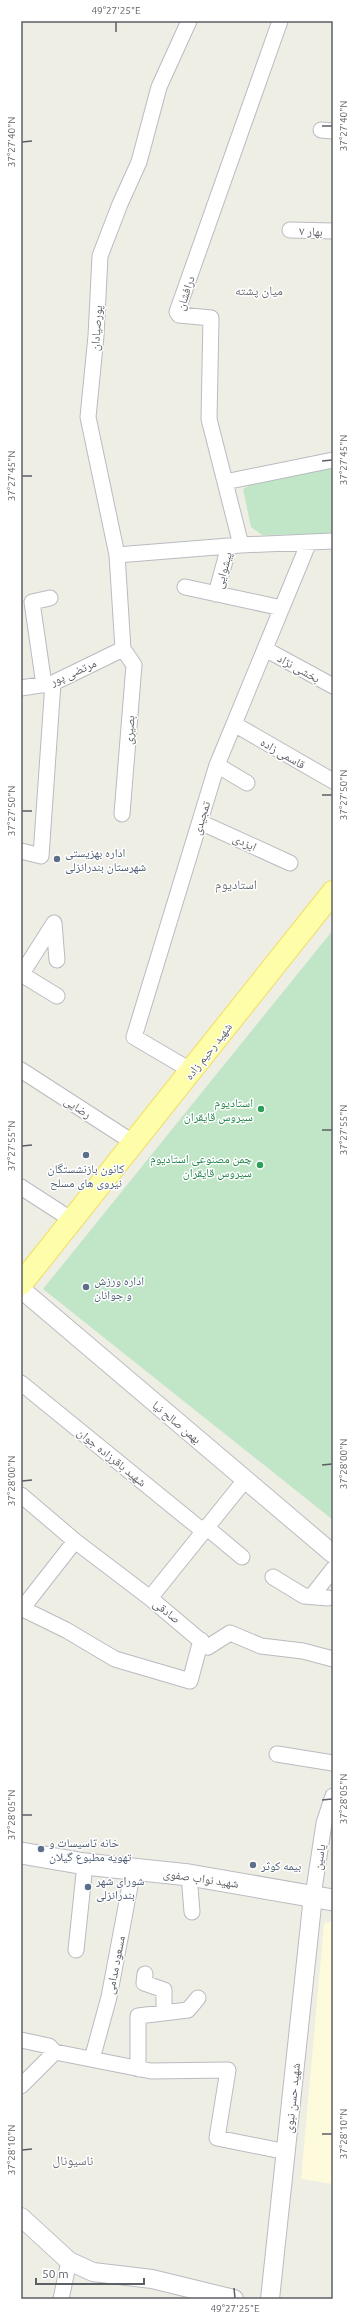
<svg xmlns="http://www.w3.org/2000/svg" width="354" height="2320" font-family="Ubuntu,'Noto Naskh Arabic',sans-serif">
<rect width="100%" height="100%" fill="#efeee5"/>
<path fill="#fdfbdb" d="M333 1920V2184L301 2179 324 1924Z"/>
<path fill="#c1e6c7" d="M333 463V534L262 535 251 527 243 489 267 476Z
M333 930V1520L43 1289Z"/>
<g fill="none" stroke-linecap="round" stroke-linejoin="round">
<g stroke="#b9bbc0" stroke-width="17">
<path id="minor" d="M321 130 333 131
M290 230 333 231
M225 482 333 460
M241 545 209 419 211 318 179 315 177 312 280 21
M117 555 241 545 333 541
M185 587 282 608
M216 594 229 546
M123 649 117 555 88 417 96 336 100 256 120 204 139 162 159 87 189 21
M265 649 333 686
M44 685 32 602 50 598
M21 688 53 683 123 649
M234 724 333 781
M217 765 247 783
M122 814 134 665 123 649
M200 822 290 863
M21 851 41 856 53 683
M21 974 57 996
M21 975 54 923 57 960
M21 1070 134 1143
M192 1071 134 1037 217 765 309 542
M21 1187 72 1220
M21 1383 203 1531
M21 1495 75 1541 150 1598 208 1647 230 1633 261 1646 303 1651 333 1659
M206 1527 242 1557
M273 1577 304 1596 328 1598
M312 1596 333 1569
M150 1598 245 1480
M21 1608 66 1630 115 1659 190 1681 201 1640
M21 1610 75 1541
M277 1754 333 1763
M189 1875 192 1912
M313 1896 324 1823 333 1796
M76 1950 85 1864
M145 1974 144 1983 164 1990V2013
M21 2040 49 2046 55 2052 151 2071 228 2070 217 2138 287 2152
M92 2059 109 1997 133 1870
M138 2069V2016L188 2010 198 1998
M21 2086 55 2052
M61 2299 69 2261"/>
</g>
<g stroke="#b9bbc0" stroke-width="20">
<path id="tertiary" d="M21 1289 333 1554
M21 2217 69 2261 93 2272 152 2279 234 2299
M270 2299 313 1896"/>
</g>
<g stroke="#babcc2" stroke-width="23">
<path id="secondary" d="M21 1853 85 1864 189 1875 333 1900"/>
</g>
<g stroke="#f0de5d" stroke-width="24">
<path id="primary" d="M21 1284 333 892"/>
</g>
<use href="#minor" stroke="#fff" stroke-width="15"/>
<use href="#tertiary" stroke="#fff" stroke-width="18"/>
<use href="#secondary" stroke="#fff" stroke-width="21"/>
<use href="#primary" stroke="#fefeaa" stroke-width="22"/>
</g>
<path fill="none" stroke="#5c5f65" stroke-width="1.5" d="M116 22V32M322 126H332M22 142 32 141M322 461 332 460M22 476H32M322 795H332M22 811H32M322 1130H332M22 1146 32 1145M322 1465 332 1464M22 1481 32 1480M322 1800 332 1799M22 1815H32M322 2134H332M22 2150 32 2149M234 2288 235 2298"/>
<g fill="#5c6f8a" stroke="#fff" stroke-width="1.5">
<circle cx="57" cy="859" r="4"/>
<circle cx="86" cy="1155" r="4"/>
<circle cx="86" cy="1287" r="4"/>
<circle cx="41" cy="1849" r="4"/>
<circle cx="253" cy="1865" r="4"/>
<circle cx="88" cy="1887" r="4"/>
</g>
<g fill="#2e9e5b" stroke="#fff" stroke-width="1.5">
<circle cx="261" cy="1109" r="4"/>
<circle cx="260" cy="1165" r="4"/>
</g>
<g text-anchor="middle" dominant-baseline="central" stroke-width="3" stroke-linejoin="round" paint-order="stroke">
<g font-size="12" fill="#5c5f65" stroke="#fff">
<text transform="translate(311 231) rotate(2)">بهار ۷</text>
<text transform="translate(185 293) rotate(-72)">درافشان</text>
<text transform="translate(96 328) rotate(-86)">پورصیادان</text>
<text transform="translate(223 570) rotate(-75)">پیشوایی</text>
<text transform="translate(299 668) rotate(29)">بخشی نژاد</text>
<text transform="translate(73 672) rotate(-24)">مرتضی پور</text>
<text transform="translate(129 730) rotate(-86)">بصیری</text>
<text transform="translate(283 753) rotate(30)">قاسمی زاده</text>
<text transform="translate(201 818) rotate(-73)">تمجیدی</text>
<text transform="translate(245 842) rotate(25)">ایزدی</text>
<text transform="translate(208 1051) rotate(-52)">شهید رحیم زاده</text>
<text transform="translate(78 1107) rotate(33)">رضایی</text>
<text transform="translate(177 1422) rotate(40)">بهمن صالح نیا</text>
<text transform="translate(112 1457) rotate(39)">شهید باقرزاده جوان</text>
<text transform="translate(167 1611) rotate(38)">صادقی</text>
<text transform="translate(319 1857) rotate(-81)">یاسین</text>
<text transform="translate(201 1878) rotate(8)">شهید نواب صفوی</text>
<text transform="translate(115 1965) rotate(-79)">مسعود مدامی</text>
<text transform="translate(292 2098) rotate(-84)">شهید حسن نبوی</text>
</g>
<g font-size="12" fill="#4e5e75" stroke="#fff" text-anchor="start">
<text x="65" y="852">اداره بهزیستی<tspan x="65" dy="14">شهرستان بندرانزلی</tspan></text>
<text x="86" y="1168" text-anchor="middle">کانون بازنشستگان<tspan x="86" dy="14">نیروی های مسلح</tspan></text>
<text x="94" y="1280">اداره ورزش<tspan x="94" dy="14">و جوانان</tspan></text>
<text x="49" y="1842">خانه تاسیسات و<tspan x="49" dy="14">تهویه مطبوع گیلان</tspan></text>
<text x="261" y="1865">بیمه کوثر</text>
<text x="96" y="1880">شورای شهر<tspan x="96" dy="14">بندرانزلی</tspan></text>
</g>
<g font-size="12" fill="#27864d" stroke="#fff" text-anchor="end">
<text x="253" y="1102">استادیوم<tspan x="253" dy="14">سیروس قایقران</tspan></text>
<text x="252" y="1158">چمن مصنوعی استادیوم<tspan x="252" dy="14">سیروس قایقران</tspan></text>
</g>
<g font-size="13" fill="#6d7177" stroke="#fff">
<text x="259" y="290">میان پشته</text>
<text x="236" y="884">استادیوم</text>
<text x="73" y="2160">ناسیونال</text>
</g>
</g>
<rect width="354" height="2320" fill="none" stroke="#ffffff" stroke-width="44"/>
<path d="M36 2278v6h108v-6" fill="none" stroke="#5c5f65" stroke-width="2"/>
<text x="42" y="2278" font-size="12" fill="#5c5f65" stroke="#ffffff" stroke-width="3" paint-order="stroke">50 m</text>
<rect x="22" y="22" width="310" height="2276" fill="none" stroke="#5c5f65" stroke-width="1.5"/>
<g font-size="10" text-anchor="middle" fill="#5c5f65">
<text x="116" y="14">49°27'25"E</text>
<text transform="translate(343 126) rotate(-90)" y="4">37°27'40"N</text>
<text transform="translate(11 142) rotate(-90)" y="4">37°27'40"N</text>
<text transform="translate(343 460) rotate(-90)" y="4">37°27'45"N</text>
<text transform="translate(11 476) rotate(-90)" y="4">37°27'45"N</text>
<text transform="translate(343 795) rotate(-90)" y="4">37°27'50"N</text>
<text transform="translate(11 811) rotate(-90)" y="4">37°27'50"N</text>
<text transform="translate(343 1130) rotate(-90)" y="4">37°27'55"N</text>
<text transform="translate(11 1146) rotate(-90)" y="4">37°27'55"N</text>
<text transform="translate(343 1464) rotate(-90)" y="4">37°28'00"N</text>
<text transform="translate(11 1481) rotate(-90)" y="4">37°28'00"N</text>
<text transform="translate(343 1799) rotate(-90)" y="4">37°28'05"N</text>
<text transform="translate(11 1815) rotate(-90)" y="4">37°28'05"N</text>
<text transform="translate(343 2134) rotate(-90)" y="4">37°28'10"N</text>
<text transform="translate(11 2150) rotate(-90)" y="4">37°28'10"N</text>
<text x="235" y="2312">49°27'25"E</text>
</g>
</svg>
